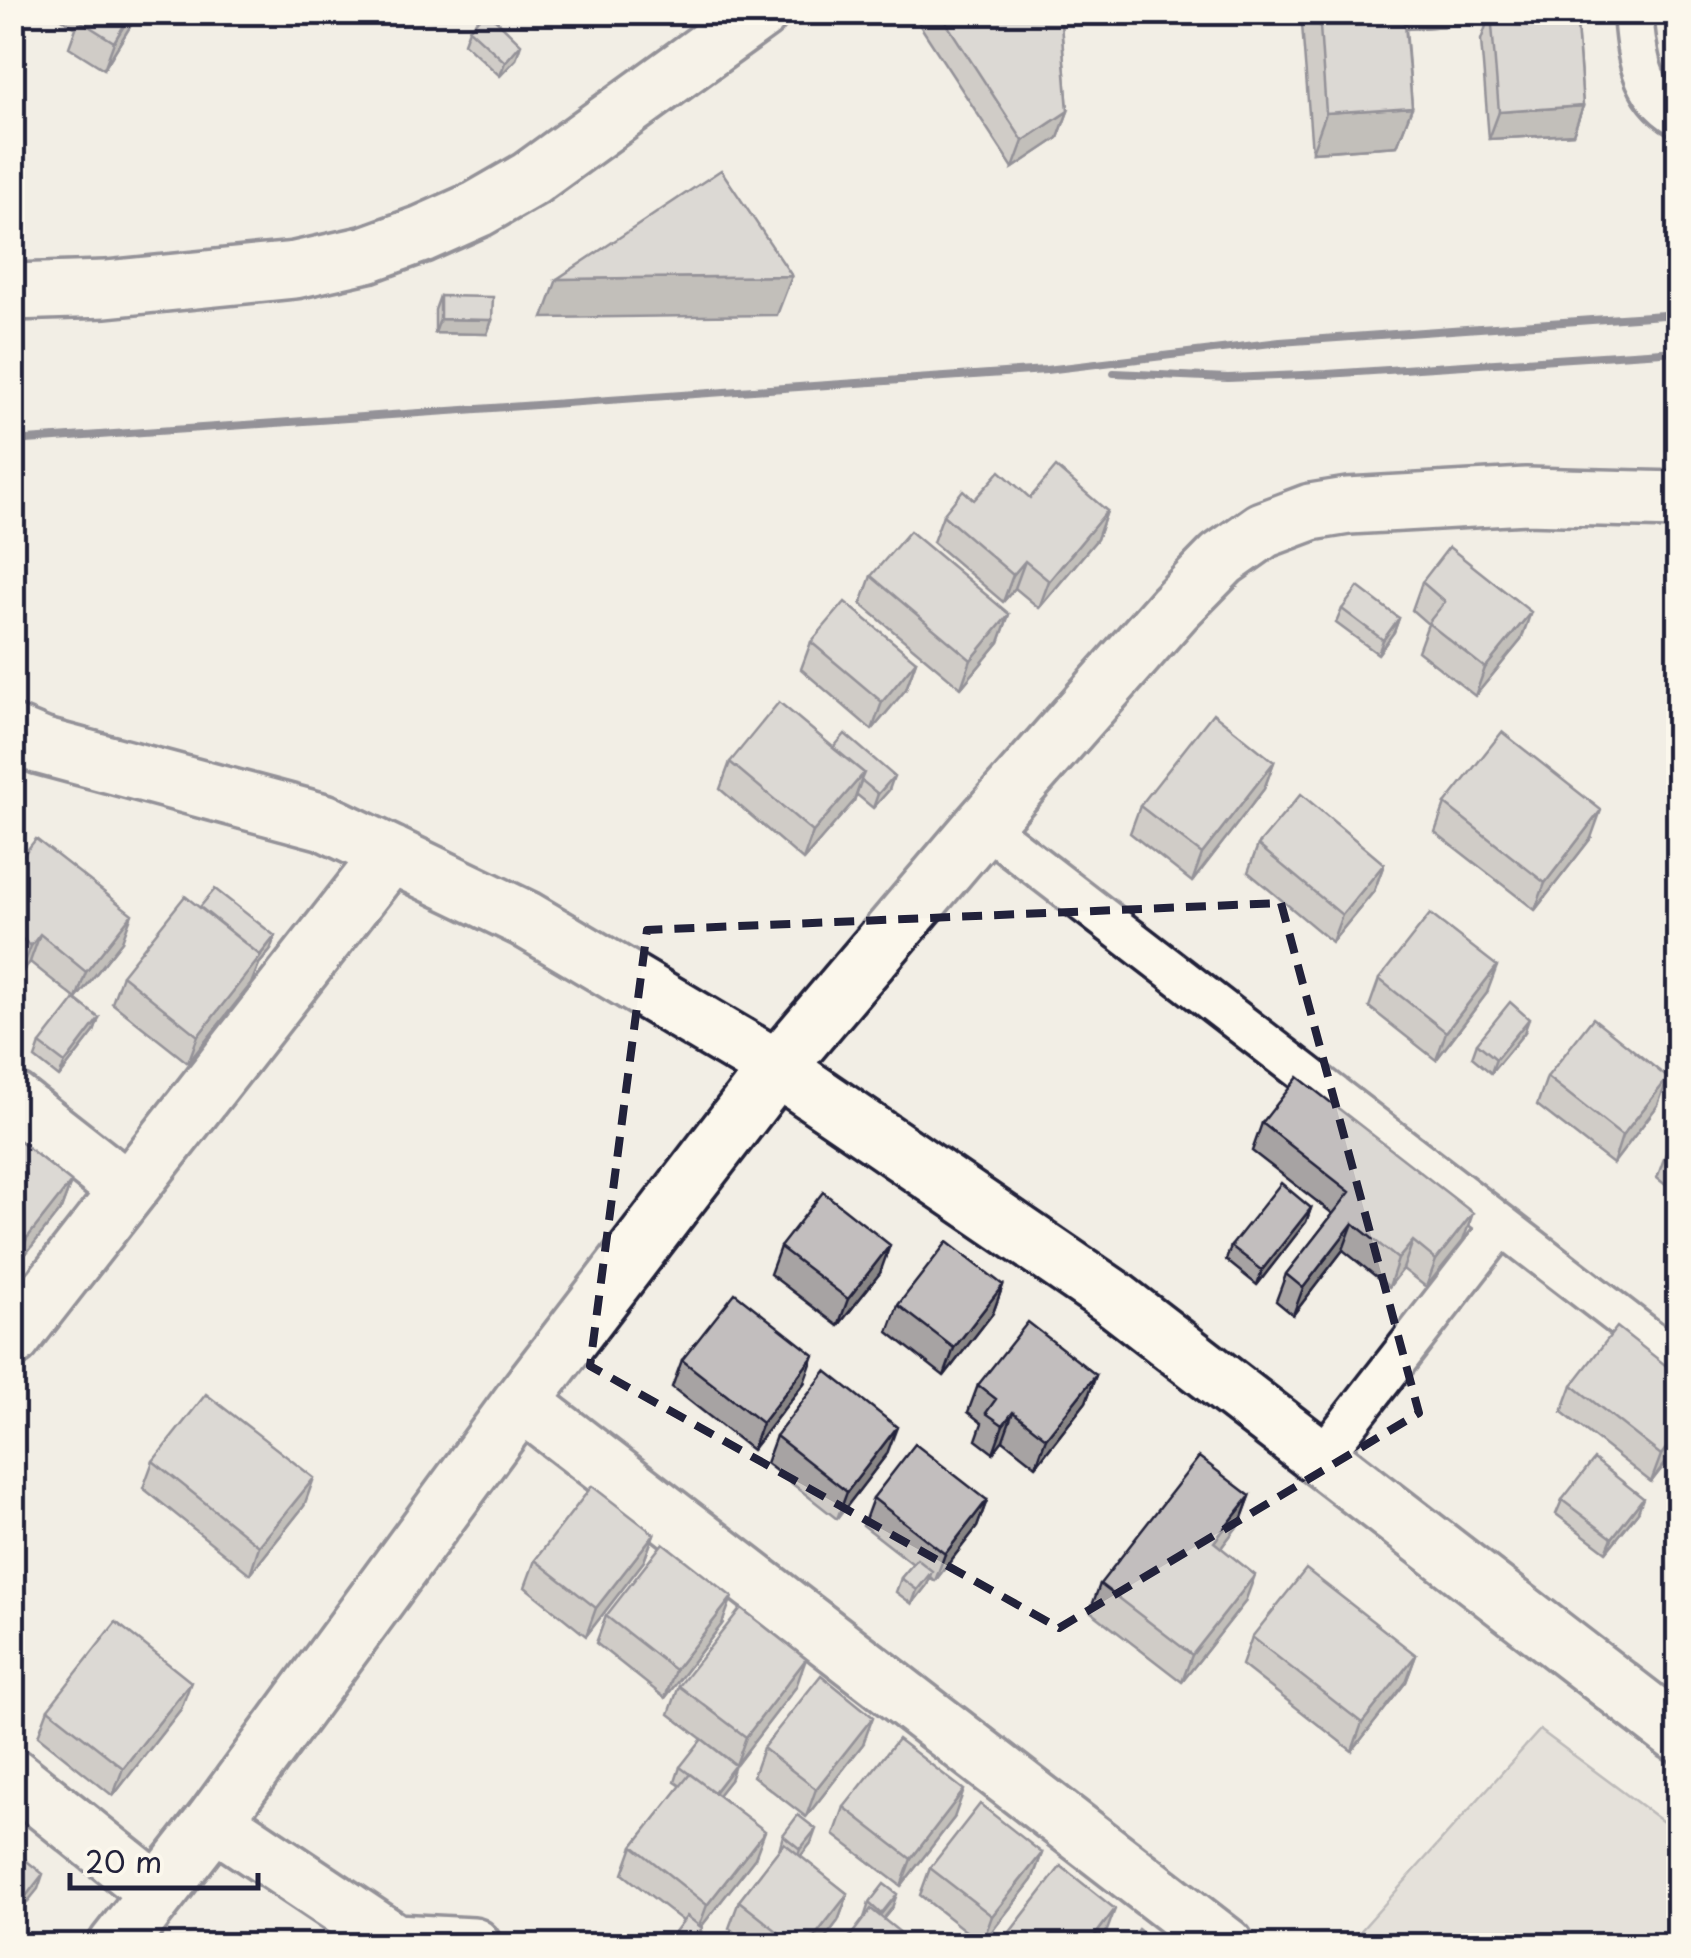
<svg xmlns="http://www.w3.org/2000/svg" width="1691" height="1958" font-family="'Playpen Sans',sans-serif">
<rect width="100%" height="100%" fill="#f2eee5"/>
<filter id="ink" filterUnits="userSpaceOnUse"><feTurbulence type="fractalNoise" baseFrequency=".01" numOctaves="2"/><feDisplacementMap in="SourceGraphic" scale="20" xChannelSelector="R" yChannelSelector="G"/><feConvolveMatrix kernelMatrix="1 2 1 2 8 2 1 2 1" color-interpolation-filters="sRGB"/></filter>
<g filter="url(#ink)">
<path fill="#d4d1cc" stroke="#7b7a84" stroke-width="2.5" d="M1540 1730 1678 1833V1942L1676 1945H1348Z"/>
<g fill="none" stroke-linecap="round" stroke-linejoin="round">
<g stroke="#22223b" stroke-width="45">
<path id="lane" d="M1633 12C1636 52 1640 94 1678 116
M983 825 1678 1361
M1321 1458 1502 1225"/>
</g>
<g stroke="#22223b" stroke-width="62">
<path id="street" d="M12 734 41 746 324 822 525 919 777 1068 1112 1297 1678 1734
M12 1100 127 1190
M12 1339 391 854
M521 1402 1226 1946
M12 1776 157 1892
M214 1821 395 1942 473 1946
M116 1946 214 1821 521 1402 777 1068 983 825 1174 608 1222 559 1263 530 1311 512 1348 506 1526 496 1678 500"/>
</g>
<g stroke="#22223b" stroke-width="62">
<path id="secondary" d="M12 292 106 289 295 270 367 254 422 234 478 209 530 179 760 12"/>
</g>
<use href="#lane" stroke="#fbf7ec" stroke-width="38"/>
<use href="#street" stroke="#fbf7ec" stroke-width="55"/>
<use href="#secondary" stroke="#fbf7ec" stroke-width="55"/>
<path stroke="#22223b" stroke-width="8" d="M1114 373 1228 378 1327 374 1678 351
M12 441 1046 370 1280 342 1678 314"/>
</g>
<path fill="#a7a3a3" stroke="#22223b" stroke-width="2.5" d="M51 12H139L104 69 69 47 76 28Z
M923 12H1060L1068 111 1058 138 1013 168 919 24Z
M1301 12H1576L1583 106 1573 134 1489 139 1481 40 1487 23 1406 29 1412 107 1397 146 1312 152Z
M469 29 516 59 500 76 464 43Z
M440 296 492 320 487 334 435 333V310Z
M1030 498 1107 511 1097 539 1039 608 1015 588 1003 602 933 542 943 515 974 500Z
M871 576 1009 614 999 642 961 688 861 604Z
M1422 582 1521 640 1475 696 1418 651 1428 624 1412 610Z
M1342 609 1399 618 1394 632 1378 654 1336 623Z
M811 642 916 661 906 689 872 730 801 669Z
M833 748 889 790 873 808 856 794 854 801 803 860 720 789 730 762Z
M1274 762 1264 789 1192 882 1130 833 1140 806Z
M1445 804 1591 838 1535 910 1435 832Z
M1258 845 1384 864 1374 891 1332 942 1248 872Z
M12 869 122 941 76 999 30 962 21 973 12 966Z
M270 951 259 964 251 984 188 1063 112 1003 122 975Z
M1379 979 1487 993 1436 1060 1369 1007Z
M99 1018 94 1032 59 1077 35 1058 40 1044Z
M1524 1033 1491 1073 1472 1057 1477 1043Z
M1547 1077 1658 1105 1613 1164 1537 1105Z
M1262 1123 1463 1241 1426 1287 1403 1269 1389 1287 1343 1250 1293 1315 1276 1301 1286 1274 1333 1214 1252 1151Z
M12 1135 71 1182 61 1209 17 1265 12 1262Z
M1678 1136V1195L1657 1178 1667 1150Z
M1311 1208 1306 1222 1257 1285 1226 1260 1231 1246Z
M780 1247 880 1273 838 1326 770 1274Z
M1003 1285 993 1313 944 1376 888 1332 898 1305Z
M682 1360 804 1383 752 1450 672 1387Z
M1096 1375 1086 1402 1036 1466 1003 1440 993 1453 976 1440 982 1423 968 1412 978 1385Z
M1572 1385 1678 1447 1651 1482 1562 1412Z
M776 1436 887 1454 837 1519 766 1463Z
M153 1461 304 1506 250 1574 143 1488Z
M1678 1478V1518L1666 1508Z
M1250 1496 1240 1523 1221 1548 1245 1602 1182 1682 1090 1611 1100 1584Z
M873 1498 987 1500 977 1527 935 1581 930 1577 927 1585 912 1604 896 1592 901 1578 913 1564 863 1525Z
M1562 1500 1638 1512 1606 1552 1556 1514Z
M654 1534 644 1561 586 1636 525 1587 535 1560Z
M606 1616 722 1624 665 1698 596 1643Z
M1252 1637 1416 1655 1406 1682 1352 1751 1242 1665Z
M679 1686 796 1687 736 1765 669 1714Z
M48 1709H181L113 1796 38 1736Z
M863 1744 806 1817 753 1776 763 1748Z
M680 1767 730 1780 718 1795 755 1858 701 1927 697 1942 683 1921 623 1874 633 1846 681 1786 675 1782Z
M844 1807 954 1818 901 1886 834 1835Z
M783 1835 811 1843 800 1857 848 1894 838 1921 819 1946H751L729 1928 739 1901 779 1850Z
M1042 1853 1032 1880 982 1944 920 1895 930 1868Z
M869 1903 892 1908 883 1919 864 1918Z"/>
<path fill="#888585" stroke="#22223b" stroke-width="2.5" d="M132 12H139L104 69 114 42Z
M1410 12H1575L1491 13 1487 23 1404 29Z
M521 44 516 59 500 76 505 62Z
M1583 106 1573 134 1489 139 1499 112Z
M1412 107 1397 146 1312 152 1326 113Z
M1068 111 1058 138 1013 168 1023 141Z
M792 276 777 315 543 318 557 279Z
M440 319 492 320 487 334 435 333Z
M1107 511 1097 539 1039 608 1049 581Z
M1025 561 1015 588 1003 602 1013 575Z
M1531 612 1521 640 1475 696 1485 668Z
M1009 614 999 642 961 688 971 660Z
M1399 618 1394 632 1378 654 1383 640Z
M916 661 906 689 872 730 882 702Z
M1274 762 1264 789 1192 882 1202 854Z
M864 773 854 801 803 860 813 832Z
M894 776 889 790 873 808 878 794Z
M1601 810 1591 838 1535 910 1545 883Z
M1384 864 1374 891 1332 942 1342 915Z
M132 914 122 941 76 999 86 972Z
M40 934 30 962 21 973 31 946Z
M275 936 270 951 259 964 251 984 188 1063 198 1036Z
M1497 966 1487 993 1436 1060 1446 1032Z
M99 1018 94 1032 59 1077 65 1063Z
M1529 1019 1524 1033 1491 1073 1496 1059Z
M1668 1078 1658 1105 1613 1164 1622 1136Z
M71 1182 61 1209 17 1265 27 1238Z
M1311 1208 1306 1222 1257 1285 1262 1270Z
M1473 1213 1463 1241 1426 1287 1436 1260Z
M1353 1223 1343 1250 1293 1315 1303 1288Z
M1413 1241 1403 1269 1389 1287 1398 1259Z
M890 1245 880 1273 838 1326 848 1299Z
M1003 1285 993 1313 944 1376 954 1348Z
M814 1355 804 1383 752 1450 762 1423Z
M1096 1375 1086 1402 1036 1466 1046 1438Z
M1013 1412 1003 1440 993 1453 1003 1425Z
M897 1427 887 1454 837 1519 847 1492Z
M1678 1432V1447L1651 1482 1661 1455Z
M314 1478 304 1506 250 1574 259 1546Z
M1250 1496 1240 1523 1204 1570 1214 1542Z
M1643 1498 1638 1512 1606 1552 1612 1538Z
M987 1500 977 1527 935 1581 945 1554Z
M654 1534 644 1561 586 1636 596 1608Z
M932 1571 927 1585 912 1604 917 1590Z
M1255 1575 1245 1602 1182 1682 1192 1655Z
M732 1597 722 1624 665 1698 675 1670Z
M1416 1655 1406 1682 1352 1751 1362 1723Z
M806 1659 796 1687 736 1765 746 1737Z
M191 1682 181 1709 113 1796 123 1768Z
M873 1717 863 1744 806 1817 816 1789Z
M735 1765 730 1780 708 1808 713 1794Z
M964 1790 954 1818 901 1886 911 1859Z
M816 1829 811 1843 795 1863 800 1849Z
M765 1831 755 1858 697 1932 707 1905Z
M1042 1853 1032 1880 982 1944 992 1916Z
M43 1874 38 1889 12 1921V1914Z
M848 1894 838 1921 819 1946H807Z
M897 1894 892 1908 876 1928 881 1914Z
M1115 1909 1105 1936 1098 1946H1087Z
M702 1928 697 1942 695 1946H689Z"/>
<path fill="#c2bebe" stroke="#22223b" stroke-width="2.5" d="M83 12H132L114 42 79 20Z
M485 12H488L521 44 505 62 469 29Z
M939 12H1060L1068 111 1023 141Z
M1319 12H1404L1412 107 1326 113Z
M1576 12 1583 106 1499 112 1491 13Z
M721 170 792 276 557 279Z
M440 296 493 297 492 320 440 319Z
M1056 467 1107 511 1049 581 1025 561 1013 575 943 515 963 490 974 500 1000 471 1030 498Z
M910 531 1009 614 971 660 871 576Z
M1449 547 1531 612 1485 668 1428 623 1445 602 1422 582Z
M1358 587 1399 618 1383 640 1342 609Z
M845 602 916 661 882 702 811 642Z
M779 702 864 773 813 832 730 762Z
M1213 713 1274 762 1202 854 1140 806Z
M1502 732 1601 810 1545 883 1445 804Z
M845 734 894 776 878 794 861 780 864 773 833 748Z
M1301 794 1384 864 1342 915 1258 845Z
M36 839 132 914 86 972 40 934 31 946 12 931V869Z
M215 889 275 936 260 955 200 907Z
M185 896 261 956 198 1036 122 975Z
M1430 914 1497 966 1446 1032 1379 979Z
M75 999 99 1018 65 1063 40 1044Z
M1510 1002 1529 1019 1496 1059 1477 1043Z
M1593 1018 1668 1078 1622 1136 1547 1077Z
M1298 1077 1473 1213 1436 1260 1413 1241 1398 1259 1353 1223 1303 1288 1286 1274 1350 1192 1262 1123Z
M12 1135 71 1182 27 1238 12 1226Z
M1678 1136V1159L1667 1150Z
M1281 1183 1311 1208 1262 1270 1231 1246Z
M823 1192 890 1245 848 1299 780 1247Z
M947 1242 1003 1285 954 1348 898 1305Z
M735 1293 814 1355 762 1423 682 1360Z
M1028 1322 1096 1375 1046 1438 1013 1412 1003 1425 986 1413 996 1399 978 1385Z
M1617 1327 1678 1375V1432L1661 1455 1572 1385Z
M826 1371 897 1427 847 1492 776 1436Z
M206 1394 314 1478 259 1546 153 1461Z
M915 1444 987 1500 945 1554 873 1498Z
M1199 1457 1250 1496 1214 1542 1255 1575 1192 1655 1100 1584Z
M1594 1459 1643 1498 1612 1538 1562 1500Z
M592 1486 654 1534 596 1608 535 1560Z
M663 1543 732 1597 675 1670 606 1616Z
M917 1559 932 1571 917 1590 901 1578Z
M1306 1569 1416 1655 1362 1723 1252 1637Z
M741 1608 806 1659 746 1737 679 1686Z
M116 1622 191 1682 123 1768 48 1709Z
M821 1675 873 1717 816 1789 763 1748Z
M702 1739 735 1765 714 1792 680 1767Z
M898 1739 964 1790 911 1859 844 1807Z
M690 1774 765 1831 707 1905 633 1846Z
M980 1804 1042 1853 992 1916 930 1868Z
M798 1815 816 1829 800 1849 783 1835Z
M784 1843 848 1894 807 1946H796L739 1901Z
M23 1858 43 1874 12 1914V1871Z
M1061 1866 1115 1909 1087 1946H1009L1003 1941Z
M884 1884 897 1894 881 1914 869 1903Z
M871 1909 917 1946H843Z
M687 1916 702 1928 689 1946H664Z
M1138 1929 1159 1946H1125Z"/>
</g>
<path d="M0 0H1691V1958H0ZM1281 903 1419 1413 1059 1628 590 1366 647 930Z" fill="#f2eee5" fill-opacity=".55" fill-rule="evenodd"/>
<path fill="none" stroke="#22223b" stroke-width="8" stroke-dasharray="20 12" stroke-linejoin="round" d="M1281 903 1419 1413 1059 1628 590 1366 647 930Z"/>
<rect width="1691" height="1958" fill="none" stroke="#fbf7ec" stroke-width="50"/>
<rect x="25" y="25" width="1641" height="1908" fill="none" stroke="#22223b" stroke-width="4" filter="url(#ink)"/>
<path d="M70 1873v15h188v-15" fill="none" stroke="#22223b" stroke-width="5"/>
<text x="85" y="1873" font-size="30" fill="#22223b" stroke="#fbf7ec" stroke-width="8" paint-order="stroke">20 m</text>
</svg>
